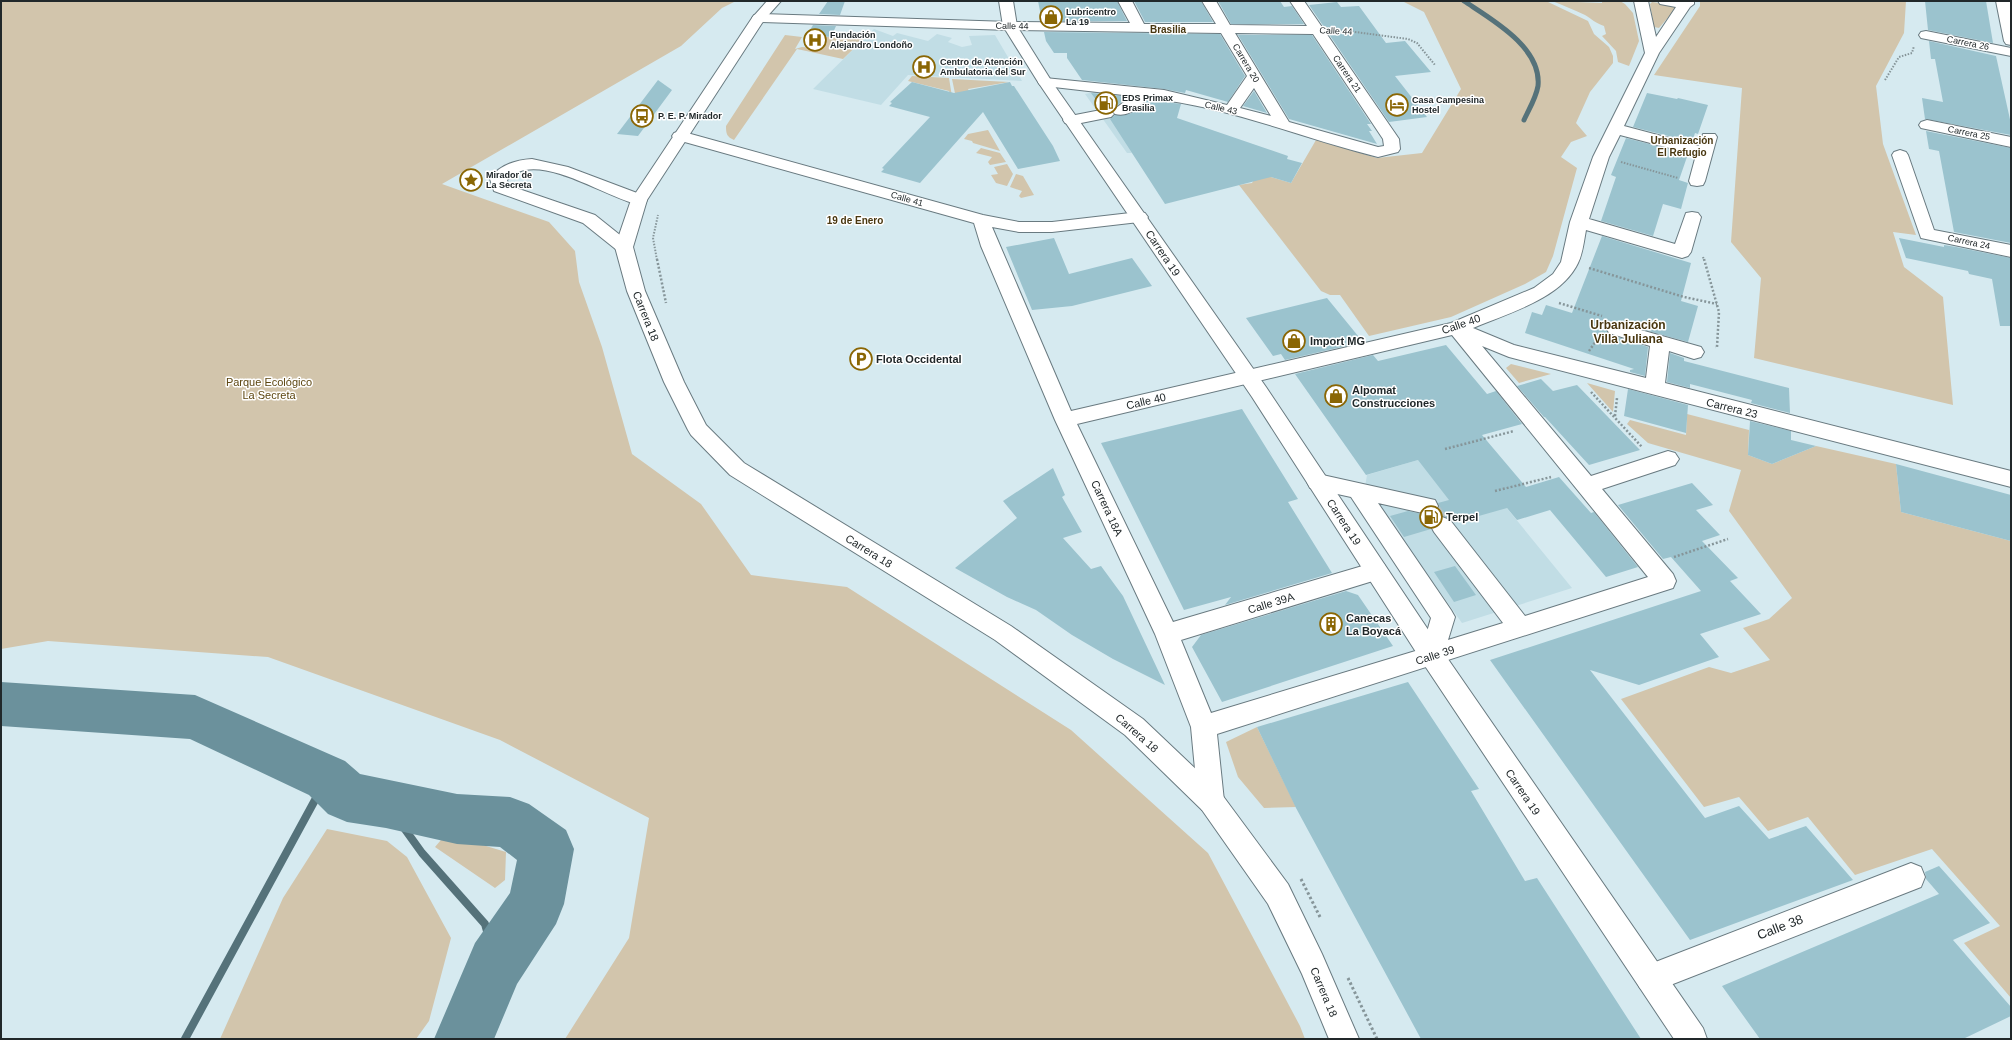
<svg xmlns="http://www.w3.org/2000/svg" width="2012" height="1040" font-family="Arial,sans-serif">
<rect width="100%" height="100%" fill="#d6eaf0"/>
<path fill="#c1dde5" d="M874 29 893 36 897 33 928 41 937 34 952 38 948 42 962 47 972 45 969 36 995 35 1022 81 908 75 881 105 813 89Z
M1093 89 1177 104 1142 146 1131 153H1127L1085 94 1094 92Z
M1466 458 1572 588 1462 623 1365 487 1367 475 1418 460Z"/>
<path fill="#d2c5ac" d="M1 1H736L722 8 681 46 442 184 549 222 575 251 579 282 602 347 632 454 701 504 751 575 847 587 1071 730 1208 853 1300 1026 1305 1039H565L629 938 649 818 500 740 268 657 48 641 1 649Z
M1402 1H1546L1588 21 1594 34 1609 47 1613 56V63L1590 92 1576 123 1587 136 1571 142 1561 157 1577 168 1553 256 1546 272 1525 284 1451 317 1369 336 1340 295H1330L1321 291 1239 185 1252 183 1258 173 1291 183 1316 140 1377 158 1422 153 1461 89 1424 12Z
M1552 1 1602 3V1H1620L1625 4 1633 13 1639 41 1629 66 1618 62 1616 51 1602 36 1606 34 1604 26C1595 23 1592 19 1585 15 1574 10 1563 5 1552 1Z
M1700 1H1906L1904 33 1876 86 1883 144 1916 235 1893 232 1904 267 1943 297 1953 405 1754 358 1761 278 1731 242 1742 88 1654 75 1700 6Z
M1652 2 1674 5 1677 7 1659 28 1654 27 1650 4Z
M833 32 870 33 843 59 797 49 734 140C727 137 726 134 726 126L785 35 802 37 795 49 802 47 815 48 818 44H822L826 37H831Z
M912 76 949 78 953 103 949 91 908 81Z
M952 79 1009 82 968 89 975 102 957 103Z
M988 130 1000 151 973 143 972 141 964 139 968 134Z
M981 148 1000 153 1006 162 990 165 988 162 992 157 976 153Z
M1007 164 1013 174 1007 186 996 183 991 175 998 174 994 167Z
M1016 174 1023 176 1034 195 1021 198 1019 196 1022 191 1010 187Z
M1511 364 1551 374 1519 383 1506 368Z
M1587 383 1615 391 1613 412Z
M1687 414 1749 430 1748 455 1772 464 1816 446 1896 464 1901 512 2011 541V998L1964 943 2000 926 1932 849 1855 875 1808 817 1768 831 1739 797 1704 807 1621 699 1709 667 1731 673 1770 660 1743 628 1769 619 1792 598 1729 511 1741 470 1648 443 1627 424 1630 420 1686 435Z
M1257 727 1296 807 1264 808 1238 777 1226 742Z
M327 829 387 841 407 857 451 938 429 1021 416 1039H220L283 898Z
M446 834 506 852 505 880 495 888 435 847Z"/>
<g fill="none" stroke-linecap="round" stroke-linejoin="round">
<path stroke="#55727a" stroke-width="5" d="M1464 1C1491 19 1542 47 1538 86 1536 98 1529 109 1524 120"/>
<path stroke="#55727a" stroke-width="8" d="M386 803 422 853 485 924 496 964
M185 1039 327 778"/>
<path fill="#6b919c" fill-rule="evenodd" d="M1 682 195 695 345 761 360 774 457 794 510 797 529 804 566 830 574 849 564 904 556 924 517 984 494 1039H434L475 943 510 893 517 860 500 847 457 844 386 828 347 822 328 814 309 795 190 739 1 726Z"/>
</g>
<path fill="#9bc3ce" d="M828 1H845L840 15 819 14Z
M1038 1H1117L1127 21H1042Z
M1134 1H1201L1213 22H1145Z
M1218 1H1280L1284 7 1292 6 1304 24H1231Z
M1925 1H1986L1993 43 1928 30Z
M1337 2 1341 7 1359 6 1386 43 1405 41 1431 72 1395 76 1427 117 1389 122 1309 5Z
M813 25 836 26 831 37 807 35Z
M1044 32 1220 34 1245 76 1228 102 1186 90 1185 93 1164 89 1082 80 1067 58V53H1054L1046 41Z
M1238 35H1312L1371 124H1367L1372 131H1369L1377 144 1289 119Z
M1929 41 1996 56 2011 124V135L1925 119 1922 98 1943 102 1935 59H1931Z
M658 80 672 90 638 136 617 134Z
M912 82 954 93 1010 82 1012 86H1014L1053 146 1060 161 1018 169 983 112 920 183 881 172 884 169 882 168 930 117 889 106 892 103 890 102Z
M1254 91 1267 113 1243 106Z
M1091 93 1128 97 1111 110 1102 108Z
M1647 93 1677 99 1678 98 1708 105 1698 134 1695 133 1692 142 1633 127Z
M1148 100 1181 104 1177 118 1288 156 1287 159 1302 163 1291 183 1271 177 1165 204 1110 119 1115 115 1130 114Z
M1926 131 2011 148V243L1954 232 1939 151 1929 149Z
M1626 138 1688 154 1679 180 1688 183 1681 209 1663 204 1653 236 1601 221 1616 177 1611 175Z
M1602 236 1691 263 1681 301 1698 306 1688 342 1616 322 1609 324 1606 328 1609 334 1648 347 1645 376 1630 372V370L1634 369 1525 333 1532 312 1542 315 1546 305 1572 313Z
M1054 238 1069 274 1132 258 1152 286 1072 306 1032 310 1006 247Z
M1899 238 1944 247V245L1956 247 2011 258V326H2000L1992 279 1969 274 1968 271 1906 258Z
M1327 298 1363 342 1285 360 1281 354 1273 356 1246 318Z
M1446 345 1487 394 1496 391 1522 424 1482 435 1526 487 1559 477 1591 513 1594 512 1638 567 1606 577 1550 510 1517 520 1507 508 1454 523 1451 519 1441 516 1433 519 1430 525 1431 529 1404 537 1390 516 1408 511 1427 515 1435 513 1439 507 1438 503 1449 500 1418 460 1366 475 1295 374 1373 355 1378 361Z
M1670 353 1684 358V361L1789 388 1790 413 1751 403 1752 400 1690 384V388L1667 382Z
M1541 379 1553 391 1577 385 1640 450 1589 465 1545 417H1544L1517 386Z
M1628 389 1688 405 1686 433 1624 416Z
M1242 409 1298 499 1288 502 1332 573 1225 605 1231 597 1184 610 1101 443Z
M1750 421 1791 431V440L1816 446 1772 464 1748 455Z
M1896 464 2011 495V541L1901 512Z
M1053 468 1065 495 1062 497 1082 532 1063 538 1091 569 1101 566 1123 596 1165 685 1113 659 1072 635 1036 610 1007 597 955 568 1017 518 1003 501Z
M1692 483 1713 505 1696 510 1720 535 1702 541 1738 578 1730 581 1761 614 1700 634 1719 657 1639 685 1590 670 1705 818 1739 806 1769 839 1806 826 1853 880 1690 940 1490 660 1701 591 1671 557 1663 559 1618 505Z
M1455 566 1476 595 1454 602 1434 572Z
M1346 591 1358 595 1393 646 1222 702 1192 647 1201 635Z
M1408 682 1479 789 1471 791 1525 881 1537 878 1641 1039H1421L1296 808 1257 727Z
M1939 866 1990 923 1953 940 2011 1007V1016L1963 1039H1760L1722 986 1939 894 1926 879 1925 872Z"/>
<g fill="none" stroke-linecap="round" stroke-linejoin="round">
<path stroke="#b2c3c8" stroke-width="20" stroke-dasharray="20 10" stroke-linecap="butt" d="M1427 506 1442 526"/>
<g stroke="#697a80" stroke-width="2">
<path id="minor" d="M1118 1H1132L1144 24H1216L1202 1H1216L1230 25 1307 26 1290 1H1304L1399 139 1400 149 1398 152 1378 157C1302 138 1227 106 1148 98 1139 106 1129 118 1115 114L1112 111 1132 96 1045 86 1040 85 1038 82 1040 79 1045 78 1164 90 1227 105 1247 76 1221 33 1010 30 759 22 754 21 752 18 754 15 759 14 1010 22 1130 23ZM1235 33 1313 34 1383 139 1384 146 1378 147 1289 122ZM1254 88 1271 116 1240 108Z
M1634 1H1648L1656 37 1676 7 1660 4 1658 1H1694V4L1690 7 1659 53 1624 126 1699 146 1703 134H1715L1717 137 1705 181 1703 185 1697 186 1691 185 1689 181 1696 155 1620 135 1609 157 1589 219 1675 244 1686 213 1692 212 1698 213 1701 217 1691 252 1688 256 1682 258 1586 230C1584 240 1583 253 1578 263 1561 299 1508 313 1473 328L1514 345 1646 378 1650 346 1609 333 1607 329 1609 325 1616 323 1701 347 1704 352 1701 357 1694 359 1669 351 1665 383 2011 471V487L1509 357 1482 346 1591 476 1668 451 1675 453 1679 459 1675 465 1602 489 1673 574 1676 581 1673 588 1217 734 1224 801 1220 810 1211 813 1202 810 1198 801 1191 727 1155 634 1055 420 981 246 974 223 674 139 672 136 674 133 680 131 983 215 1019 222H1052L1139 212 1145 213 1148 217 1145 221 1139 222 1052 232H1019L992 227 1071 411 1451 323 1534 288 1553 274 1561 262 1570 222 1593 157 1645 53ZM1452 335 1648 577 1525 616 1450 520 1442 517 1434 520 1431 526 1434 532 1503 623 1448 640 1455 617 1451 610 1378 503 1427 514 1435 512 1438 506 1435 500 1318 474 1310 476 1307 482 1310 488 1351 497 1431 618 1422 649 1211 713 1181 640 1376 580 1384 578 1387 571 1384 564 1376 562 1173 622 1077 424Z
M1996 1H2010L2011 45 2006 44 2004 41Z
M1926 31 2011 48V56L1921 38 1919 35 1921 32Z
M1106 109 1111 111 1114 114 1111 117 1071 125 1065 123 1063 120 1065 117Z
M1927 120 2011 137V147L1921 128 1919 125 1921 122Z
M1900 150 1906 152 1908 155 1934 230 2011 245V257L1921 238 1892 155 1894 152Z
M532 159 568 167 645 196 647 200 645 204 639 205C607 197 558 164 525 170 518 171 512 176 507 180L508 184 519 189 595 215 630 243 633 247 630 251 624 252 618 251 583 223 494 191 490 179C499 165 516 160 532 159Z
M1911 863 1921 867 1925 877 1921 887 1650 993 1640 988 1635 978 1640 968Z"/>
</g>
<g stroke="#697a80" stroke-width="2">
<path id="major" d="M767 1H781L764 20 647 200 633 247 645 291 684 382 706 425 744 463 1011 626 1143 719 1220 792 1288 884 1322 954 1359 1039H1329L1302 974 1268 904 1202 810 1125 735 995 640 730 475 691 435 688 430 664 382 627 291 615 247 631 200 752 18Z
M999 1H1013L1017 26 1052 82 1266 387 1441 649 1703 1028 1707 1039H1674L1423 663 1252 397 1038 82 1003 26Z"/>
</g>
<path stroke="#869599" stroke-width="2" stroke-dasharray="1.5 1.5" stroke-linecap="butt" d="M1340 30 1408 39 1417 43 1435 65
M1885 80 1899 57 1912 53 1914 46
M1621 162 1678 178
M1703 257 1704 260
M657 260 653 238 658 215"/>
<path stroke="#869599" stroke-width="2.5" stroke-dasharray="2 2" stroke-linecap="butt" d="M657 259 666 303
M1704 259 1719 312 1717 347H1715
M1589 268 1684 297 1717 304
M1559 303 1602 316
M1589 351 1598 338
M1591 392 1642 447
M1615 416 1617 398
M1445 449 1514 431
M1495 491 1551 477
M1674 557 1728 539"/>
<path stroke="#869599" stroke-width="3" stroke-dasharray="2.5 2.5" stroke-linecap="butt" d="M1301 879 1320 917
M1348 978 1377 1039"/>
<use href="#minor" fill="#fff" fill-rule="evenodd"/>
<use href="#major" fill="#fff" fill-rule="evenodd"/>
</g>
<defs>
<g id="shop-ring" transform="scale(1.15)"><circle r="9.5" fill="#fff" stroke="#8a6604" stroke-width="1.5"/><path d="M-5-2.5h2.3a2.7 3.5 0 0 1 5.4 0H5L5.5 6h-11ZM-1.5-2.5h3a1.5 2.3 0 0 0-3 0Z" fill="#8a6604"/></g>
<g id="hospital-ring" transform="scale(1.15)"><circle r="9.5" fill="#fff" stroke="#8a6604" stroke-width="1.5"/><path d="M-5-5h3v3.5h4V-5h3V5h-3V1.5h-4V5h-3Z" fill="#8a6604"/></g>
<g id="fuel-ring" transform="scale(1.15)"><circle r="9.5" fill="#fff" stroke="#8a6604" stroke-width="1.5"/><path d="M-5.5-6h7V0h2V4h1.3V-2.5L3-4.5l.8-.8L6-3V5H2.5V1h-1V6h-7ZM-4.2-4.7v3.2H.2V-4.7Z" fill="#8a6604"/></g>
<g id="hotel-ring" transform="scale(1.15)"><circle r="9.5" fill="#fff" stroke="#8a6604" stroke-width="1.5"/><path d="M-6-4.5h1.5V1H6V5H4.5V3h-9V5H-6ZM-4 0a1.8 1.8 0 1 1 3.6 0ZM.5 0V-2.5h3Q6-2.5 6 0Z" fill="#8a6604"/></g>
<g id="bus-ring" transform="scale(1.15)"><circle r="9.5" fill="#fff" stroke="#8a6604" stroke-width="1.5"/><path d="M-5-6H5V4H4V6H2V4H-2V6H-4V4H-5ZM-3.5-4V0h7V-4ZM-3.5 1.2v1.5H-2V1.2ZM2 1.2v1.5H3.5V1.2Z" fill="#8a6604"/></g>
<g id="sight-ring" transform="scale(1.15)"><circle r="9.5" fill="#fff" stroke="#8a6604" stroke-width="1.5"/><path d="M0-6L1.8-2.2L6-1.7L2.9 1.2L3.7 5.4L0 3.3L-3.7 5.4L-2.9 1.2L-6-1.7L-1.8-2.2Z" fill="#8a6604"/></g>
<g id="parking-ring" transform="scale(1.15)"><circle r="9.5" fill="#fff" stroke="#8a6604" stroke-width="1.5"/><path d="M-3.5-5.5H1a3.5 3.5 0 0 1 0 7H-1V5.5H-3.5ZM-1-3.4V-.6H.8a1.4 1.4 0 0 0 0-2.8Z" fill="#8a6604"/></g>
<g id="building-ring" transform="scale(1.15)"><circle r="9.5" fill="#fff" stroke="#8a6604" stroke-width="1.5"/><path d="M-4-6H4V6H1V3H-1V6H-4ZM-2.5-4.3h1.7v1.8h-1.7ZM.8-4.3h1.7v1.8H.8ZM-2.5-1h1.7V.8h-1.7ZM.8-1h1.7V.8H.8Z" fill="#8a6604"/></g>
</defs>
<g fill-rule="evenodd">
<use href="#shop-ring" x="1051" y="17"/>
<use href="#hospital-ring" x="815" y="40"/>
<use href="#hospital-ring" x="924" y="67"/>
<use href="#fuel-ring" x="1106" y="103"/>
<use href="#hotel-ring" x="1397" y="105"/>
<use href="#bus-ring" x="642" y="116"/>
<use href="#sight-ring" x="471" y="180"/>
<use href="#shop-ring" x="1294" y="341"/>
<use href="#parking-ring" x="861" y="359"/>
<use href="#shop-ring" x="1336" y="396"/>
<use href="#fuel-ring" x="1431" y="517"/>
<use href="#building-ring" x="1331" y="624"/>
</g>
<g text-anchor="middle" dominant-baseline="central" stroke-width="3" stroke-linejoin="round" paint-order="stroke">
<g font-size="9" font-weight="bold" fill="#21282a" stroke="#fff" text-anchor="start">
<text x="1066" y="12">Lubricentro<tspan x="1066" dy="10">La 19</tspan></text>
<text x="830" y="35">Fundación<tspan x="830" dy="10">Alejandro Londoño</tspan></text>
<text x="940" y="62">Centro de Atención<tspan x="940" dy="10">Ambulatoria del Sur</tspan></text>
<text x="1122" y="98">EDS Primax<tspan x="1122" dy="10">Brasilia</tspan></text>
<text x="1412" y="100">Casa Campesina<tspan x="1412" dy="10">Hostel</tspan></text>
<text x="658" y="116">P. E. P. Mirador</text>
<text x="486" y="175">Mirador de<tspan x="486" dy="10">La Secreta</tspan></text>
</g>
<g font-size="9" fill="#21282a" stroke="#fff">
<text transform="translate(1012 26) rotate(1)">Calle 44</text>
<text transform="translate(1336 31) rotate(3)">Calle 44</text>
<text transform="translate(1968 43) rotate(11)">Carrera 26</text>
<text transform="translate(1246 63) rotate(59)">Carrera 20</text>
<text transform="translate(1347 74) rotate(56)">Carrera 21</text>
<text transform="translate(1221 108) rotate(13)">Calle 43</text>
<text transform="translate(1969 133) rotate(11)">Carrera 25</text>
<text transform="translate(907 199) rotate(16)">Calle 41</text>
<text transform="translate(1969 242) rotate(12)">Carrera 24</text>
</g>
<g font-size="10" font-weight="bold" fill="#493710" stroke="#fff">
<text x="1168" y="29">Brasilia</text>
<text x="1682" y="140">Urbanización<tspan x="1682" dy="12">El Refugio</tspan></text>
<text x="855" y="220">19 de Enero</text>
</g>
<g font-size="11" fill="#21282a" stroke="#fff">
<text transform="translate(1163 253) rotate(56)">Carrera 19</text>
<text transform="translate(646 316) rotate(68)">Carrera 18</text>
<text transform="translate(1461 324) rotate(-19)">Calle 40</text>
<text transform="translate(1146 401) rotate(-13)">Calle 40</text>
<text transform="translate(1732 408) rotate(14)">Carrera 23</text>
<text transform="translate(1107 508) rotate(65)">Carrera 18A</text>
<text transform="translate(1344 522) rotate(57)">Carrera 19</text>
<text transform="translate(869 551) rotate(32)">Carrera 18</text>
<text transform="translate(1271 603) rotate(-17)">Calle 39A</text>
<text transform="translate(1435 655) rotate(-18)">Calle 39</text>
<text transform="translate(1137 733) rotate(41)">Carrera 18</text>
<text transform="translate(1523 792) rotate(56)">Carrera 19</text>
<text transform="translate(1324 992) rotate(67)">Carrera 18</text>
</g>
<g font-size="11" font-weight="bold" fill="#21282a" stroke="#fff" text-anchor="start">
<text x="1310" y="341">Import MG</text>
<text x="876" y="359">Flota Occidental</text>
<text x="1352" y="390">Alpomat<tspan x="1352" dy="13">Construcciones</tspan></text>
<text x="1446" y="517">Terpel</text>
<text x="1346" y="618">Canecas<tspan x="1346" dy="13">La Boyacá</tspan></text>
</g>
<g font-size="11" fill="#5d4610" stroke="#fff">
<text x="269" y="382">Parque Ecológico<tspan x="269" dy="13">La Secreta</tspan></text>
</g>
<g font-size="12" font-weight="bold" fill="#493710" stroke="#fff">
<text x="1628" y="325">Urbanización<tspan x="1628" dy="14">Villa Juliana</tspan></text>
</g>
<g font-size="13" fill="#21282a" stroke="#fff">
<text transform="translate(1780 927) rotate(-21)">Calle 38</text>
</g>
</g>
<rect width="2012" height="1040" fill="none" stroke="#21282a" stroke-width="4"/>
</svg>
